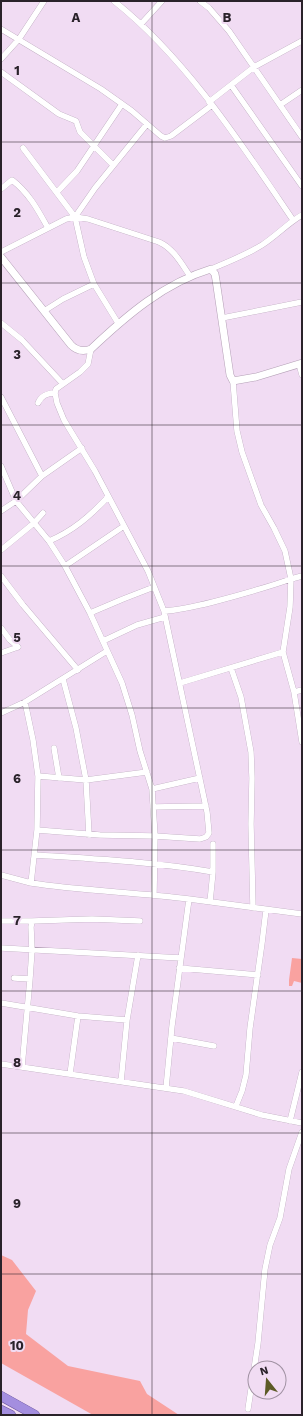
<svg xmlns="http://www.w3.org/2000/svg" width="303" height="1416" font-family="'Work Sans',sans-serif">
<rect width="100%" height="100%" fill="#f1dcf3"/>
<path fill="#f9a2a0" d="M292 958 302 959V983L294 981 292 986H289V980Z
M1 1255 12 1260 36 1291 28 1310 26 1334 68 1366 140 1381 147 1394 179 1415H93L1 1363Z"/>
<g fill="none" stroke-linecap="round" stroke-linejoin="round">
<g stroke="#b4a0b6" stroke-width="6">
<path id="minor" d="M114 1C186 58 242 145 293 220
M200 1 209 8 229 31 302 137
M141 24 162 1
M1 29 101 89 132 111 161 136 165 138 171 136 212 105
M1 59 19 39 44 1
M1 72 59 114 76 121 80 132 113 165
M231 85 302 186
M209 102 254 67 302 41
M280 105 302 90
M23 148 75 217 84 257 94 284 118 323
M1 189 12 180C29 193 38 210 48 228
M57 192 77 171 122 104
M75 217 95 188 147 124
M1 252 66 219 75 217 88 219 159 242C174 249 181 263 190 276
M211 269C228 262 246 255 262 245 276 236 288 223 302 215
M44 311 63 299 94 284
M222 318 302 302
M1 323 22 340 63 384
M91 349 88 364 80 372 56 389 55 393 57 403 64 420 95 471 148 571 164 611 207 812 209 833 206 837 200 839 155 836 100 835 37 830 31 883C83 891 136 892 189 899L172 1026 166 1088
M299 364 302 375
M1 397 42 476 82 448
M38 403C41 396 48 393 55 393
M1 466 16 501 49 541 65 566 90 613 122 683 132 715 140 751 152 789 155 836 154 894
M1 511 16 501 42 476
M49 541C73 531 90 516 108 497
M1 550 34 523 43 513
M65 566 124 526
M1 576 23 605 78 670
M302 576 291 579 290 607 283 652 294 692 302 742
M164 611C181 610 197 606 213 602 240 595 265 588 291 579L285 551 274 528 261 505 242 452 237 431 233 381
M90 613 123 599 154 587
M1 628 10 640 18 647
M103 641 137 625 165 617
M1 653 18 647
M231 668 241 697 251 752 252 778 251 824 253 908
M63 679 76 728 86 780 89 835
M180 683 283 652
M294 692 302 690
M25 702 33 740 38 776 37 830
M1 713 25 702 107 651
M54 748 59 778
M38 776 86 780 147 772
M152 789 200 778
M153 807 206 806
M35 855C94 859 155 862 213 872
M1 875 31 883
M189 899 302 914
M210 902 213 872V844
M1 921H32L92 919 140 921
M1 948 181 958
M179 968 258 975
M14 978 30 979
M1 1003 78 1016 127 1020
M171 1038 214 1046
M1 1064 184 1091 262 1115 302 1123
M22 1067 30 979 32 950 31 927 32 921
M70 1074 78 1016
M121 1082 127 1020 138 955
M236 1106 242 1091 246 1075 250 1028 262 943 266 910
M290 1121 302 1072
M248 1409 258 1343 265 1269 270 1245 280 1218 289 1169 302 1132"/>
</g>
<g stroke="#b4a0b6" stroke-width="8">
<path id="tertiary" d="M1 257 71 345C77 351 83 352 91 349 126 316 164 283 211 269L215 274 216 280 230 375 233 381 256 377 302 363"/>
</g>
<g stroke="#6b559a" stroke-width="10">
<path id="trunk" d="M1 1396 35 1415
M1 1410 11 1415"/>
</g>
<use href="#minor" stroke="#fff" stroke-width="5.5"/>
<use href="#tertiary" stroke="#fff" stroke-width="7"/>
<use href="#trunk" stroke="#a48edf" stroke-width="9"/>
</g>
<path fill="none" stroke="#2a222a" stroke-width="1" stroke-opacity="0.55" d="M152 1V1415M1 142H302M1 283H302M1 425H302M1 566H302M1 708H302M1 850H302M1 991H302M1 1133H302M1 1274H302"/>
<g font-size="13" text-anchor="middle" font-weight="bold" fill="#2a222a" stroke="#f1dcf3" stroke-width="4" stroke-linejoin="round" paint-order="stroke">
<text x="76" y="22">A</text>
<text x="227" y="22">B</text>
<text x="17" y="75">1</text>
<text x="17" y="217">2</text>
<text x="17" y="359">3</text>
<text x="17" y="500">4</text>
<text x="17" y="642">5</text>
<text x="17" y="783">6</text>
<text x="17" y="925">7</text>
<text x="17" y="1067">8</text>
<text x="17" y="1208">9</text>
<text x="17" y="1350">10</text>
</g>
<rect width="303" height="1416" fill="none" stroke="#2a222a" stroke-width="4"/>
<g transform="translate(267 1380) rotate(343)"><circle r="19" fill="#f1dcf3" stroke="#a192a3"/>
<path d="M0-3L7 15L0 10L-7 15Z" fill="#5c5a26"/>
<text y="-6" font-size="11" font-weight="bold" text-anchor="middle" fill="#2a222a">N</text>
</g>
</svg>
